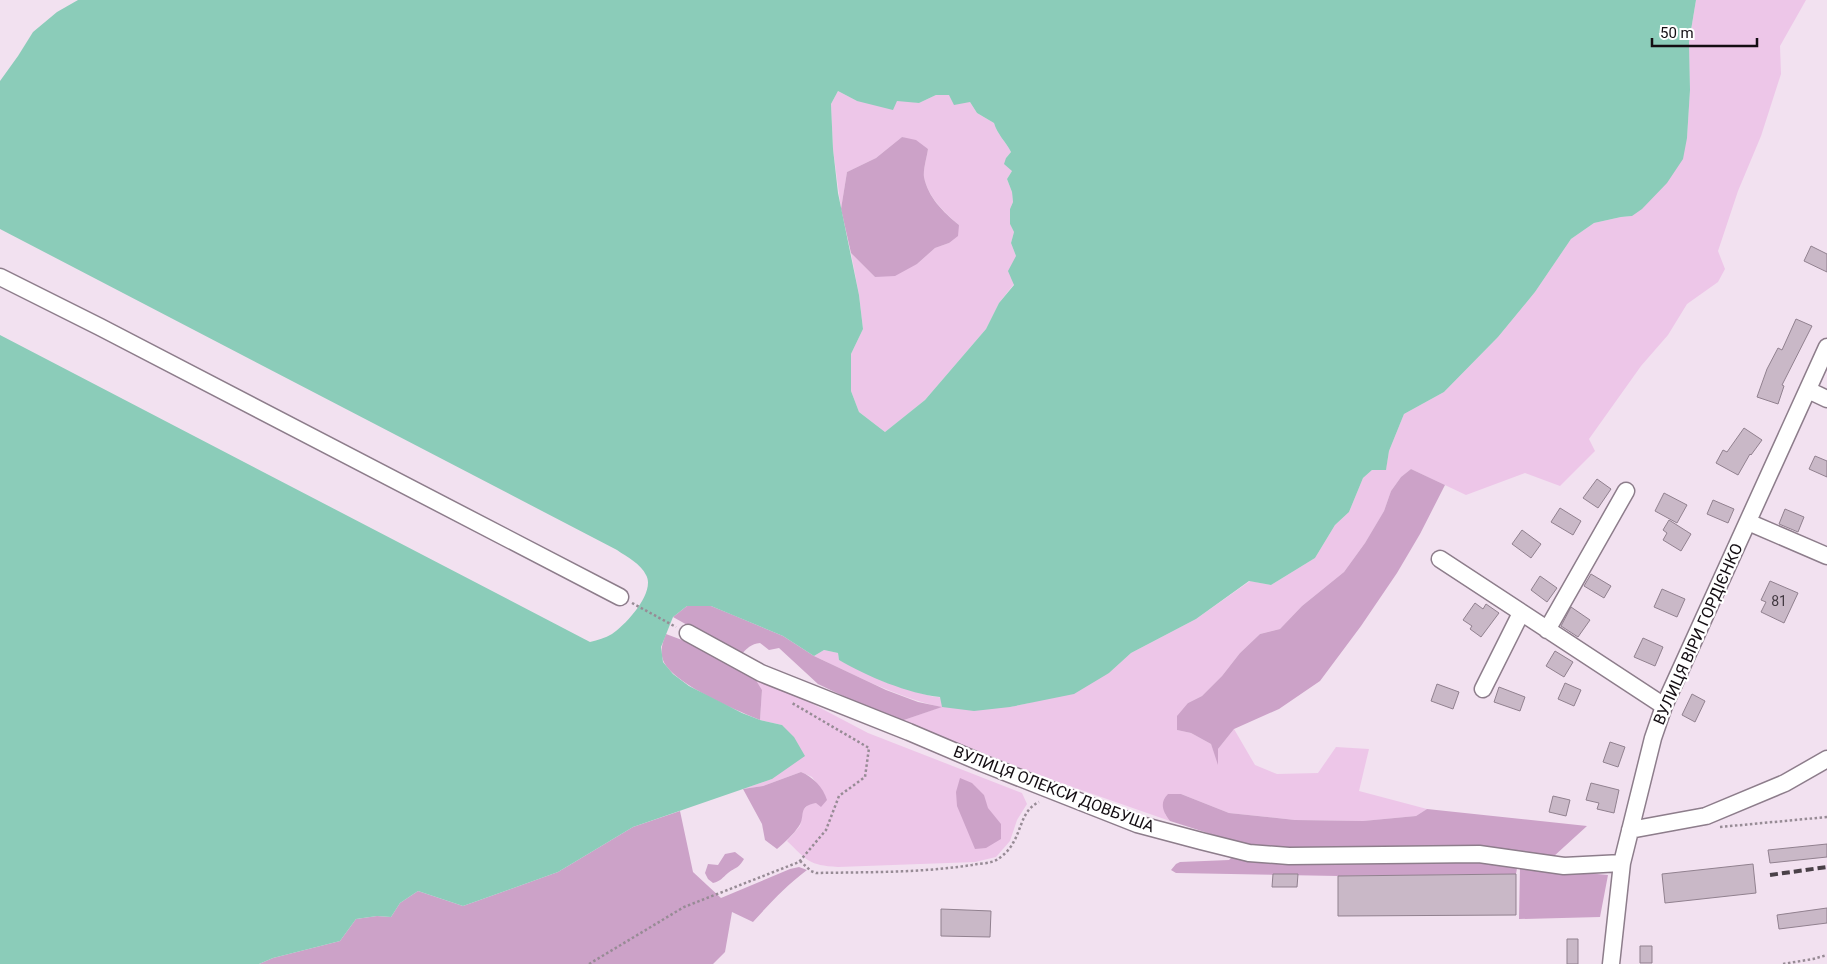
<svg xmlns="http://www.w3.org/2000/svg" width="1827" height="964" font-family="Roboto,sans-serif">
<rect width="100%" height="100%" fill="#f2e1f0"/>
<path fill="#edc6e8" d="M1696 0H1806L1780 46 1781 74 1761 136 1738 191 1718 251 1725 269 1718 282 1687 304 1668 335 1641 366 1589 439 1595 451 1560 486 1525 473 1466 495 1411 469 1401 477 1391 491 1384 511 1365 543 1344 572 1302 606 1280 629 1260 634 1240 653 1222 676 1202 696 1188 703 1177 730 1191 733 1211 744 1218 763V749L1234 729 1255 765 1277 774 1318 773 1336 747 1369 749 1359 791 1427 809 1416 816 1363 821 1295 820 1229 813 1181 794 1165 814 1170 821 1021 769 901 721 941 707C896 697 855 675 814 656L824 650 838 653 839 660 885 682 930 696 1010 707 1029 703 1109 673 1131 653 1196 619 1250 581 1271 585 1315 558 1335 525 1349 512 1363 478 1372 470 1386 469 1389 451 1404 414 1444 392 1498 337 1535 292 1571 239 1594 223 1621 217 1632 216 1687 138 1690 90 1689 42Z
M838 91 857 101H908L919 103 936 95H949L970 102 977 113 994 123C997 134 1006 142 1011 152L1006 158 1012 171 1007 179 1012 192 1013 202 1010 209V224L1014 232 1011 243 1016 256 1014 284 999 303 986 329 925 400 885 432 859 412 851 391V354L863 329 859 295 851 253 875 277 917 264 935 248 949 243 959 225C944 212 928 197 924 177 923 169 927 157 928 149L902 137 876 158 847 172 841 209 833 149 831 104Z
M754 677 771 682 868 733 1022 793 1027 804 1017 820 1010 841 996 857 975 862 838 867C808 865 808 861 787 841L800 826 803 810 809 804 816 803 825 795 812 777 801 772 763 786 743 789 772 779 782 725 760 720 762 690Z"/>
<path fill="#cca2c8" d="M902 137 916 140 928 149C927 157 923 169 924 177 928 197 943 212 959 225L958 236 949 243 935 248 917 264 895 276 875 277 851 253 841 209 847 172 876 158Z
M1411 469 1445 485 1420 534 1397 573 1361 626 1320 681 1279 709 1234 729 1218 749V765L1211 744 1191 733 1177 730V716L1188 703 1202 696 1222 676 1240 653 1260 634 1280 629 1302 606 1344 572 1365 543 1384 511 1391 491 1401 477Z
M687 606H711L733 615 783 636 814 656 886 690 918 702 942 707 901 721 862 705 818 684 779 648 769 650 760 643C751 644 747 648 741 655L673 617Z
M666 634 690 643 754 677 762 690 760 720C738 711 671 683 663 660 660 651 662 643 666 634Z
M801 772C813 777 823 787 827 800L821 807 816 803C797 806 806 816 799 826 793 835 785 842 777 849L765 840 762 824 743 789 763 786Z
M960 778 972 783 984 795 988 808 1001 824V839L986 848 975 849 957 806 956 792Z
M1168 794H1181L1229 813 1295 820 1363 821 1416 816 1427 809 1587 826 1553 857 1520 851 1516 874 1338 876 1176 873 1171 870 1176 864 1180 862 1229 860 1234 855 1233 841 1170 821C1163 812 1159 803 1168 794Z
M680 811 693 872 721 898 790 869 799 867 807 870C786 886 770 903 753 922L732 912 725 952 713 964H259L273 958 340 941 356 919 377 916 391 917 400 903 418 891 463 906 558 872 633 827Z
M735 852 744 859C738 869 736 867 728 873 722 878 721 881 713 883L708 879 705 873 708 864 718 865 725 854Z
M1520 867 1608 875 1600 917 1519 919Z"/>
<path fill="#8bccb9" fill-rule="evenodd" d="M78 0H1696L1689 42 1690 90 1687 138 1683 159 1667 183 1642 209 1632 216 1621 217 1594 223 1571 239 1535 292 1498 337 1444 392 1404 414 1389 451 1386 470H1372L1363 478 1349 512 1335 525 1315 558 1271 585 1249 581 1196 619 1131 653 1109 673 1074 694 1010 707 974 711 942 707 940 697C909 694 866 676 839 660L838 653 824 650 814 656 783 636 711 606H687L673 617 661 647 663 662 673 674 689 686 742 713 760 720 782 725 794 737 805 756 772 779 633 827 558 872 463 906 418 891 400 903 391 917 377 916 356 919 340 941 273 958 259 964H0V335L590 642C598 640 605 638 612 634 626 625 656 592 646 575 641 564 627 557 617 550L0 229V81L18 56 33 32 57 12ZM838 91 857 101 893 110 897 101 919 103 936 95H949L954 105 970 102 977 113 994 123C997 134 1006 142 1011 152L1006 158 1004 164 1012 171 1007 179 1012 192 1013 202 1010 209V224L1014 232 1011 243 1016 256 1008 271 1014 285 999 303 986 329 925 400 885 432 859 412 851 391V354L863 329 859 295 838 193 833 149 831 104Z"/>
<path fill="#c9b8c7" stroke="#91818f" d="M1811 246 1827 254V272L1804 261Z
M1796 319 1812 326 1782 385 1784 386 1778 404 1757 397 1767 369 1778 348 1782 350Z
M1744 428 1762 440 1751 455 1750 454 1738 475 1716 463 1723 450 1727 452Z
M1815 456 1827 461V477L1809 469Z
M1597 479 1611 489 1598 508 1583 498Z
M1664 493 1687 505 1677 523 1655 511Z
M1713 500 1734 509 1728 523 1707 514Z
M1560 508 1581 521 1573 535 1551 522Z
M1785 509 1804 517 1798 532 1779 524Z
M1669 520 1691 534 1681 551 1663 540 1667 533 1663 530Z
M1522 530 1541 544 1531 558 1512 544Z
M1591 574 1611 586 1604 598 1584 586Z
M1540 576 1557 588 1547 602 1531 590Z
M1770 581 1798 593 1784 623 1761 612 1766 602 1761 600Z
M1662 589 1685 599 1677 617 1654 607Z
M1475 603 1483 609 1486 604 1499 613 1481 637 1470 629 1472 626 1463 620Z
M1571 607 1590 620 1578 637 1561 626Z
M1643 638 1663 647 1655 666 1634 657Z
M1555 651 1573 662 1564 677 1546 666Z
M1565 683 1581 690 1574 706 1558 699Z
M1437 684 1459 692 1453 709 1431 701Z
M1499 687 1525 697 1520 711 1494 702Z
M1692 694 1705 701 1695 722 1682 715Z
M1610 742 1625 747 1618 767 1603 762Z
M1591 783 1619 790 1614 813 1597 809 1599 803 1586 800Z
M1553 796 1570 800 1566 816 1549 812Z
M1827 844V857L1770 863 1768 850Z
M1753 864 1756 893 1665 903 1662 874Z
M1273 874H1298L1297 887H1272Z
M1516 874V915L1338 916V876Z
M1827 908V923L1779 929 1777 915Z
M941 909 991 911 990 937 941 936Z
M1567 939H1578V964H1567Z
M1640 946H1652V963H1640Z"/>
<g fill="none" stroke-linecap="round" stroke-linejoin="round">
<g stroke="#8d7d8b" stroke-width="19">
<path id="minor" d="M0 277 100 327 620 597
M1808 390 1827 399
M1748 522 1827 556
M1440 559 1664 706
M1547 630 1626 491
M688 633 761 673 909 732 982 763 1137 824 1201 841 1249 853 1289 856 1479 854 1564 866 1622 863
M1483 689 1521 613
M1630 830 1706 816 1785 783 1827 759
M1611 964 1622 863 1653 738 1664 706 1827 347"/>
</g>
<path stroke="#978b95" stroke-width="2.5" stroke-dasharray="2.5 2.5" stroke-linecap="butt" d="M632 603 676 627
M1720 827 1827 817
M800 861 811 871 816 873C868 872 920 873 972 865 980 863 991 864 998 859 1004 855 1010 849 1013 843 1022 828 1022 810 1039 802
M589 964 684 907 799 862 826 830 839 796 865 777 869 748 792 703
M1783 964 1813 959 1827 955"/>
<use href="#minor" stroke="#fff" stroke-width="16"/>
<path stroke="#4a4148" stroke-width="4" stroke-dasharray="8 4" stroke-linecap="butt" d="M1770 875 1827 867"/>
</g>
<g text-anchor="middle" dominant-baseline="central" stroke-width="4.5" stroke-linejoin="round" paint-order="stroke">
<g font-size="14" fill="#413840">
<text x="1779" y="601">81</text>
</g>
<g font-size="16" fill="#140e13" stroke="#fff">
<text transform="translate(1698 634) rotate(-66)">ВУЛИЦЯ ВІРИ ГОРДІЄНКО</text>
<text transform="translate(1054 789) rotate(21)">ВУЛИЦЯ ОЛЕКСИ ДОВБУША</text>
</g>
</g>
<path d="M1652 38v8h105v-8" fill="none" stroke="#140e13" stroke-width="2.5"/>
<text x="1660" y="38" font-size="15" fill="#140e13" stroke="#ffffff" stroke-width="4" paint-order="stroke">50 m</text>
</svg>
